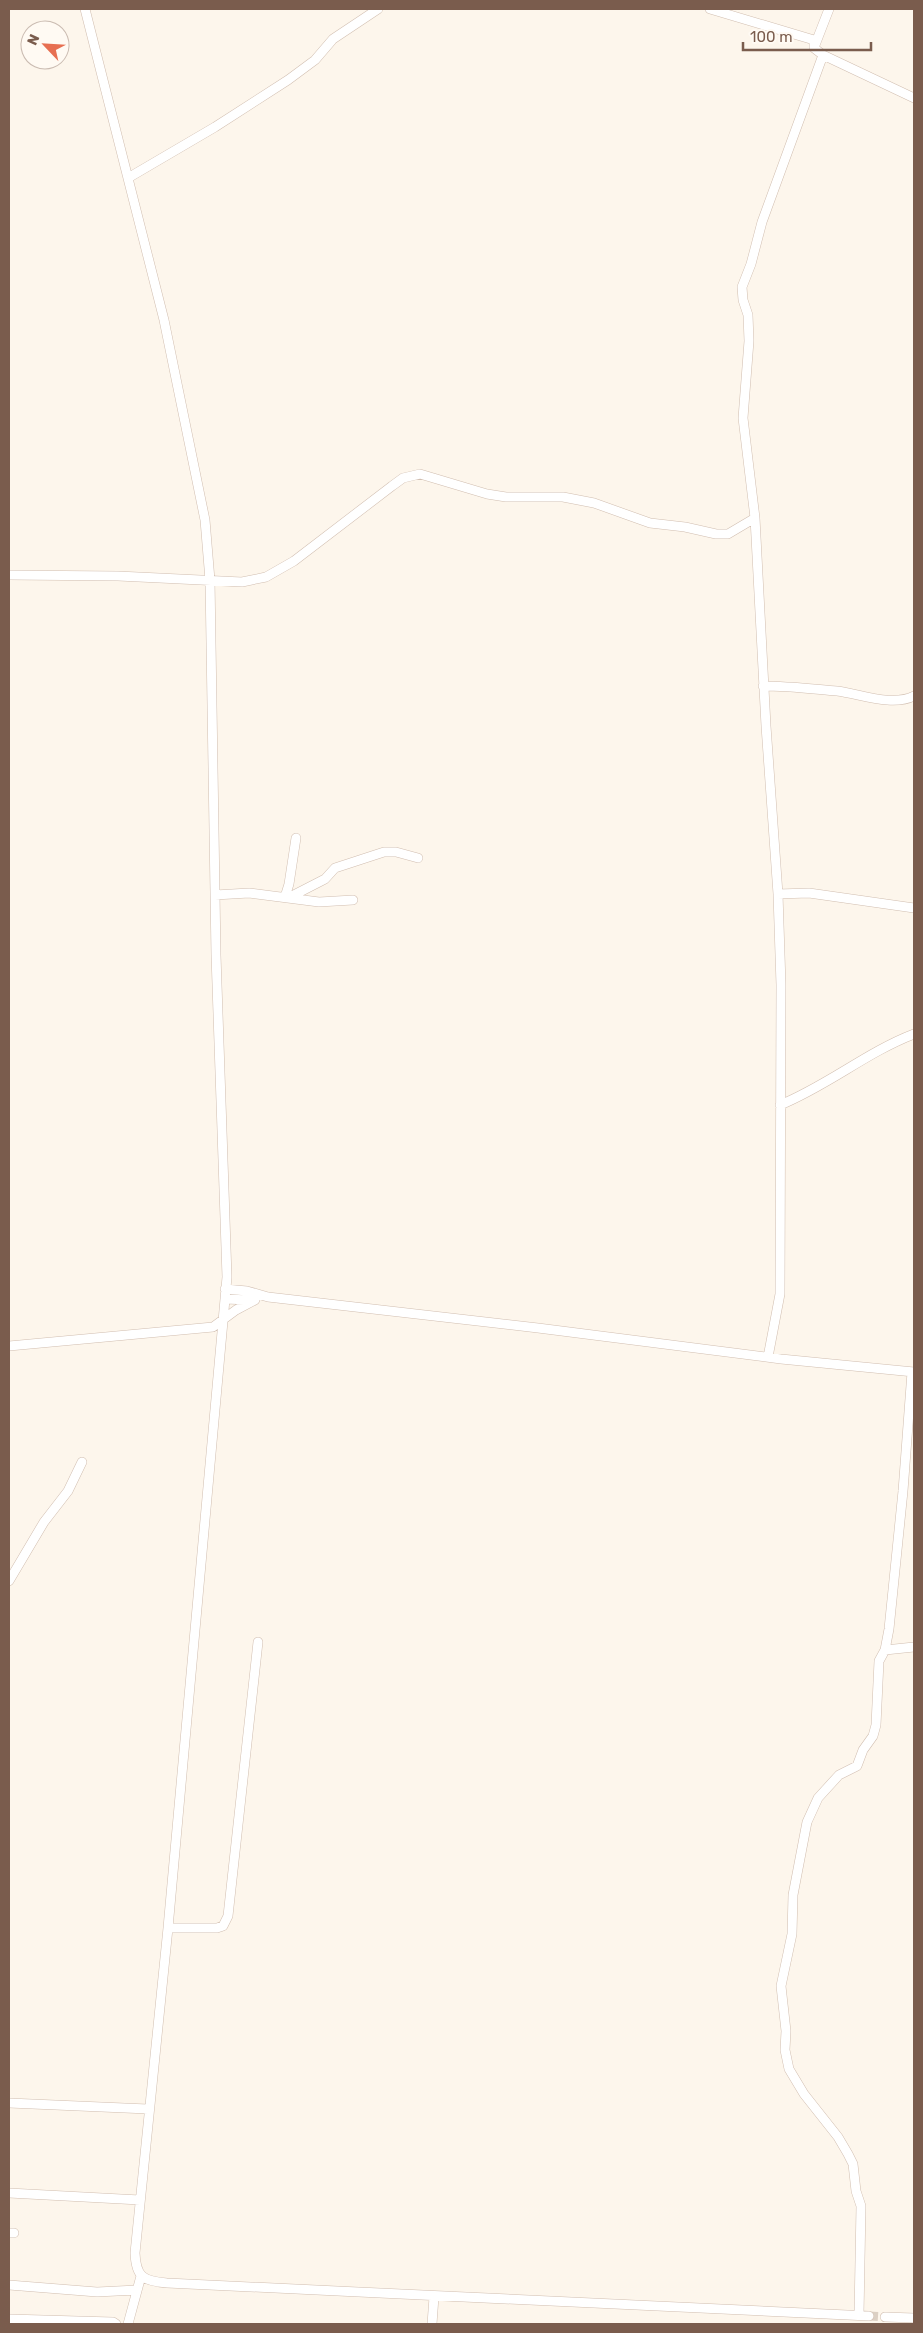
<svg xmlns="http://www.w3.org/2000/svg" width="923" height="2333" font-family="Rubik,sans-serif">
<rect width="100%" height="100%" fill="#fdf6ec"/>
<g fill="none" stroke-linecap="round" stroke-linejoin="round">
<path stroke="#dcd0c4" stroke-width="9" stroke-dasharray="9 4.5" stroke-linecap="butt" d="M869 2316 885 2317"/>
<g stroke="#d1beb0" stroke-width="10">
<path id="street" d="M85 9 164 320 205 520 210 580 216 955 227 1277 168 1928 135 2253C136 2277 143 2281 167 2283L869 2316
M710 9 814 40V48
M815 45 829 9
M823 55 914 98
M128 178 215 127 288 80 315 60 333 39 378 9
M9 575 118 576 242 582 266 577 294 561 392 486 403 478 420 474 487 494 506 497H563L594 503 650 523 685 527 716 534H728L755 518
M763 686C788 686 813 689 837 691 861 694 892 707 914 696
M778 894 809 893 914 908
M215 895 249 893 319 902 353 900
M285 897 289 884 296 838
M288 898 325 879 335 868 384 852H396L418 858
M780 1105C827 1086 867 1052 914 1034
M225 1289 247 1291 268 1297 538 1328 781 1359 914 1372
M225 1299 250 1300
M9 1346 213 1327 236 1310 255 1300
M768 1357 780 1294 781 985 778 894 766 726 755 518 743 418 749 341 748 315 743 300 742 287 751 264 762 222 823 55 814 48
M9 1581 44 1522 68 1491 82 1462
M885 1650 914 1647
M168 1928H217L223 1926 228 1916 258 1642
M9 2103 148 2109
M9 2193 140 2200
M9 2233H14
M9 2285 97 2292 137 2290
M859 2315 861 2206 856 2191 853 2164 848 2154 838 2137 804 2094 789 2069 785 2050 786 2031 781 1986 792 1934 793 1895 807 1822 818 1798 839 1775 857 1766 863 1750 873 1736 876 1725 879 1661 885 1650 889 1629 903 1491 912 1372
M885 2317 914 2318
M9 2319 113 2322 116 2324
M128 2324 141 2276
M432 2324 434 2297"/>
</g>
<use href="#street" stroke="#fff" stroke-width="9"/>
</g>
<rect width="923" height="2333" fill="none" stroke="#7a5c4d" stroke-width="20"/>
<g transform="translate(45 45) rotate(295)"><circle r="24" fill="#fffaf3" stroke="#cabbb1"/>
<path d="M0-4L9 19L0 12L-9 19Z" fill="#e76f51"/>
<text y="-8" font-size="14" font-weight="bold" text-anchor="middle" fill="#7a5c4d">N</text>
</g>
<path d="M743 42v8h128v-8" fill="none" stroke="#7a5c4d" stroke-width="2.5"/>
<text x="750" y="42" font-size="15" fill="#7a5c4d" stroke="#fffaf3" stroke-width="4" paint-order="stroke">100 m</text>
</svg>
